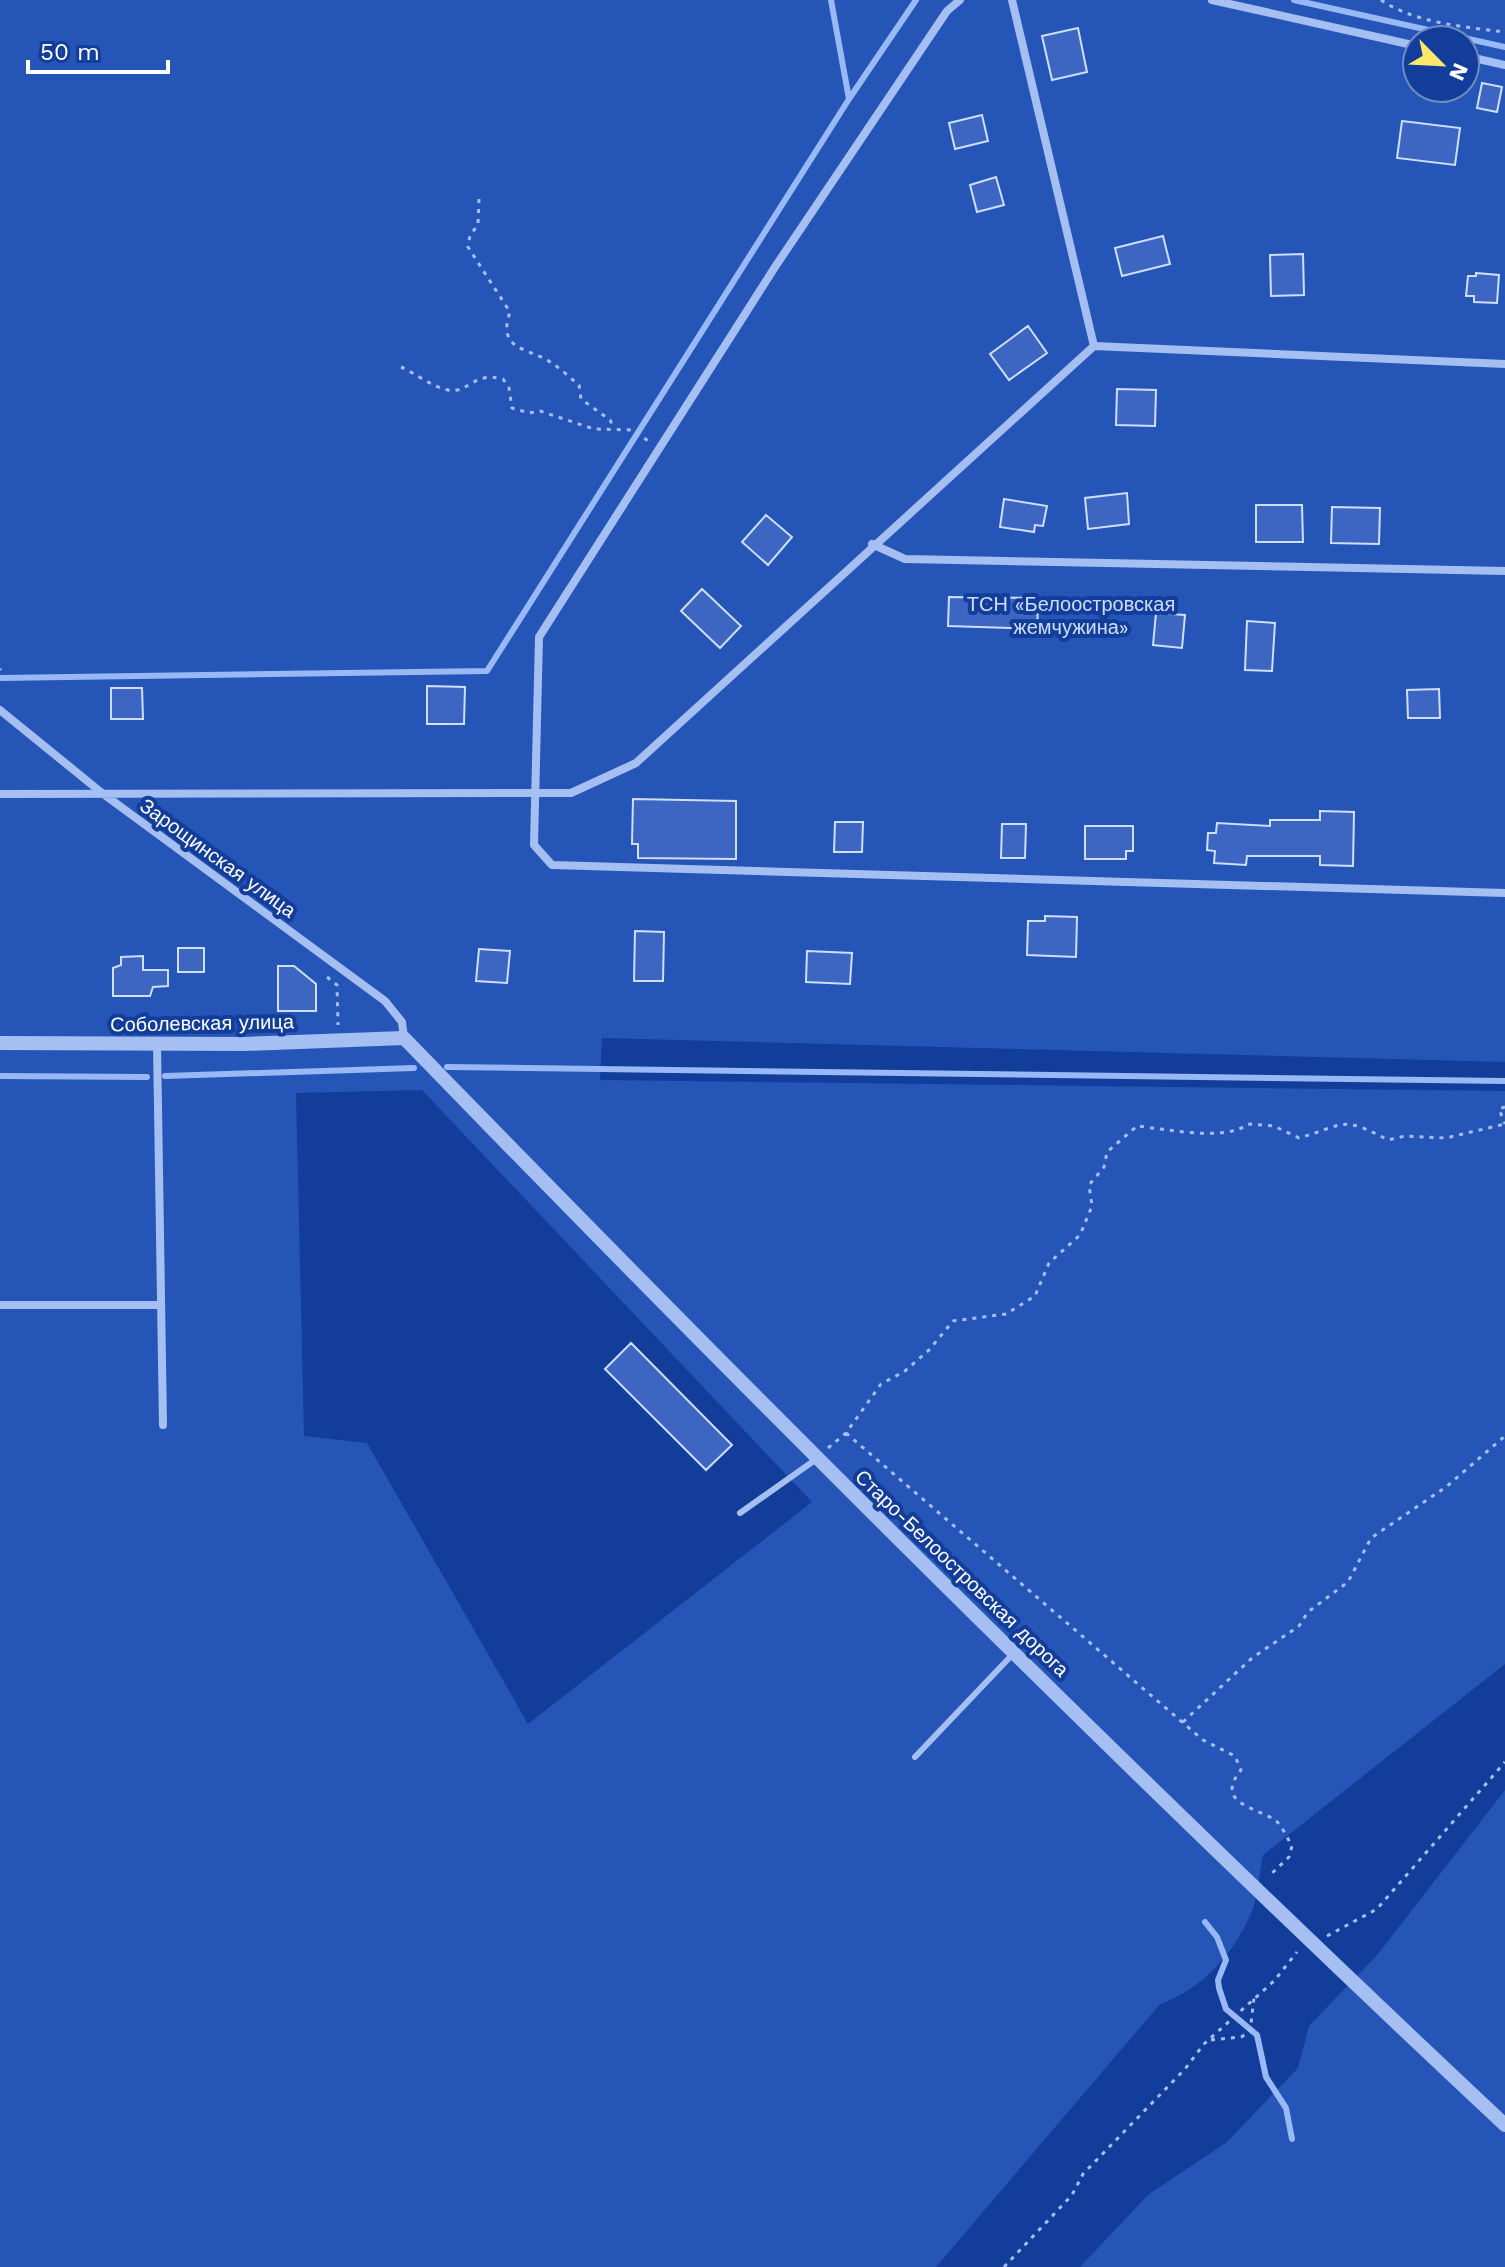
<svg xmlns="http://www.w3.org/2000/svg" width="1505" height="2267" font-family="'Work Sans',sans-serif">
<rect width="100%" height="100%" fill="#133d9a"/>
<path fill="#2655b8" fill-rule="evenodd" d="M0 0H1505V1062L602 1038 600 1080 1505 1091V1664L1263 1855C1259 1874 1258 1899 1250 1916 1233 1954 1200 1991 1160 2004L936 2267H0ZM1417 40H1465V88H1417ZM422 1090 812 1502 528 1724 367 1443 304 1436 296 1093Z
M1505 1790V2267H1080L1148 2195 1227 2142 1298 2068 1309 2026 1378 1954Z"/>
<g fill="none" stroke-linecap="round" stroke-linejoin="round">
<path stroke="#98b8f6" stroke-width="6" d="M831 0 849 99
M1294 0 1505 47
M0 678 487 671 849 99 916 0
M447 1067 1505 1081
M0 1076 147 1077
M165 1076 414 1068
M1205 1922 1217 1937 1226 1960 1218 1980 1219 1988 1226 2009 1257 2035 1266 2077 1286 2108 1292 2139"/>
</g>
<path fill="#3c66c1" stroke="#cedefd" stroke-width="2" d="M1078 28 1087 72 1052 80 1042 36Z
M1482 83 1502 87 1497 112 1477 108Z
M982 115 988 141 955 149 949 123Z
M1402 121 1460 128 1455 165 1397 158Z
M996 177 1004 205 977 212 970 185Z
M1163 236 1170 264 1122 276 1115 248Z
M1303 254 1304 295 1271 296 1270 255Z
M1476 273 1499 275 1497 303 1474 302V296H1466L1468 276H1476Z
M1028 326 1047 353 1009 380 990 354Z
M1117 389 1156 390 1155 426 1116 425Z
M1127 493 1129 524 1088 529 1085 498Z
M1004 499 1047 506 1043 526 1035 525 1034 532 1000 527Z
M1256 505H1302L1303 542H1256Z
M1332 507 1380 508 1379 544 1331 543Z
M766 515 792 537 768 565 742 542Z
M702 589 741 626 720 648 681 611Z
M949 597 1037 598 1038 629 948 626Z
M1156 613 1185 615 1182 648 1153 645Z
M1247 621 1275 623 1272 671 1245 670Z
M427 686 465 687 464 724H427Z
M111 688H142L143 719H111Z
M1439 689 1440 718H1408L1407 690Z
M633 799 736 801V859L638 858V844H632Z
M1320 811 1354 812 1353 866 1320 865V856H1247L1246 865 1214 863 1215 851 1207 850 1208 833H1216L1217 823 1270 826V820H1320Z
M835 822H863L862 852H834Z
M1002 824H1026L1025 858H1001Z
M1085 826H1133V851H1126V859H1085Z
M1045 916 1077 917 1076 957 1027 955 1028 921H1045Z
M635 931 664 932 663 981H634Z
M178 948H204V972H178Z
M479 949 510 951 507 983 476 981Z
M807 951 852 953 850 984 806 982Z
M143 956V970H168V986L153 987 150 996H113V968L121 965V957Z
M278 966H294L316 984V1011H278Z
M631 1343 732 1445 706 1470 605 1369Z"/>
<g fill="none" stroke-linecap="round" stroke-linejoin="round">
<path stroke="#a6bff3" stroke-width="3" stroke-dasharray="4 6" stroke-linecap="butt" d="M1381 0C1415 23 1465 27 1505 32
M479 199 478 225 470 235 468 247 510 312C497 349 526 348 547 360 558 366 569 377 579 385L581 399 610 420 614 428
M401 367C415 373 432 387 448 390 469 394 473 371 503 379L509 388 512 408 529 413 540 411 594 429 632 430 650 442
M0 669 1 670
M327 977 337 985 338 1025
M1505 1107 1499 1109 1505 1124
M846 1433 1203 1740 1235 1756 1241 1770C1214 1803 1255 1807 1275 1820 1282 1825 1287 1838 1292 1846L1289 1857 1269 1876
M828 1448 846 1433 881 1384 905 1371 929 1350 953 1321 1006 1314 1035 1296 1049 1263 1080 1235 1092 1206 1089 1185 1104 1167 1107 1152 1137 1126C1166 1129 1225 1142 1248 1124L1274 1126 1299 1138C1347 1124 1341 1115 1388 1140L1405 1136 1446 1138 1505 1124
M1183 1722 1252 1658 1299 1626 1308 1612 1348 1582 1371 1538 1446 1487 1505 1436
M1327 1936 1377 1909 1505 1762
M1211 2040 1241 2037 1250 2032 1254 1998
M1004 2267 1072 2195 1083 2174 1185 2069 1204 2044 1274 1981 1297 1952"/>
<path stroke="#a6bff3" stroke-width="6" d="M740 1513 815 1460
M915 1757 1012 1655"/>
<path stroke="#a6bff3" stroke-width="8" d="M960 0 947 11 775 267 539 637 534 845 552 865 1505 893
M1012 0 1094 346
M1212 0 1417 46
M1465 56 1505 65
M872 544 905 559 1505 571
M0 710 102 793 385 1001 402 1022 404 1038
M0 794 571 793 636 763 1094 346 1505 364
M157 1044 163 1425
M0 1305H160"/>
<path stroke="#a6bff3" stroke-width="14" d="M0 1043 244 1044 404 1038C763 1408 1128 1772 1505 2125"/>
</g>
<g text-anchor="middle" dominant-baseline="central" stroke-width="8" stroke-linejoin="round" paint-order="stroke">
<g font-size="20" fill="#cedefd" stroke="#133d9a">
<text x="1071" y="604">ТСН «Белоостровская<tspan x="1071" dy="23">жемчужина»</tspan></text>
</g>
<g font-size="20" fill="#fff" stroke="#133d9a">
<text transform="translate(218 858) rotate(36)">Зарощинская улица</text>
<text transform="translate(202 1023) rotate(-1)">Соболевская улица</text>
<text transform="translate(962 1573) rotate(44)">Старо-Белоостровская дорога</text>
</g>
</g>
<g transform="translate(1441 64) rotate(114)"><circle r="38" fill="#133d9a" stroke="#718bc2" stroke-width="2"/>
<path d="M0-6L14 30L0 20L-14 30Z" fill="#ffe769"/>
<text y="-12" font-size="22" font-weight="bold" text-anchor="middle" fill="#ffffff">N</text>
</g>
<path d="M28 60v12h140v-12" fill="none" stroke="#ffffff" stroke-width="4"/>
<text x="40" y="60" font-size="24" fill="#ffffff" stroke="#133d9a" stroke-width="6" paint-order="stroke">50 m</text>
</svg>
